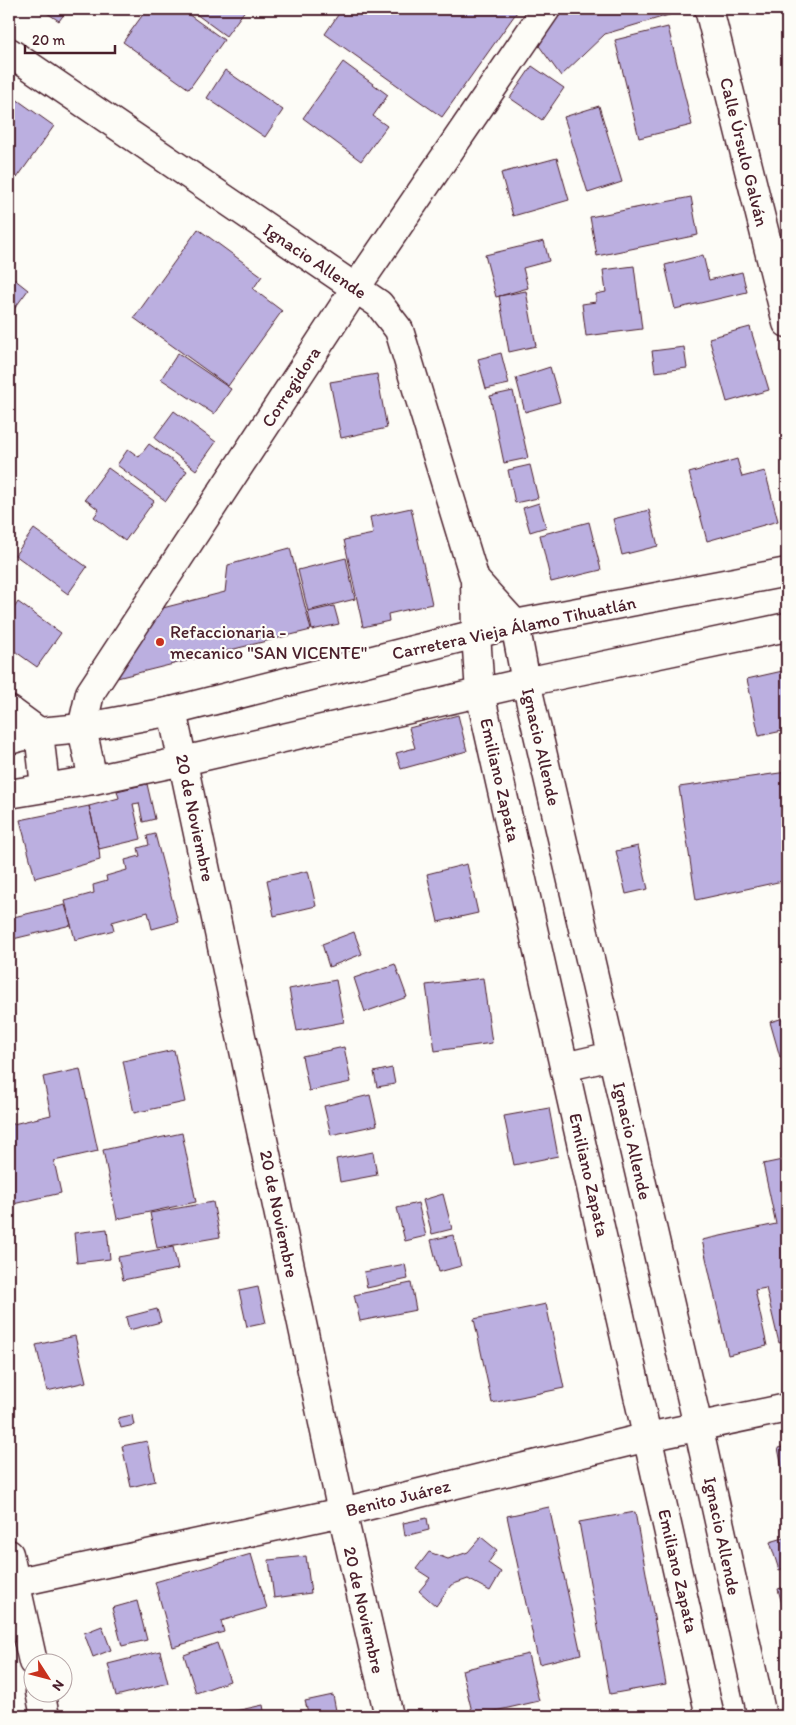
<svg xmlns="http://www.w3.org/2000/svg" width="796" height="1725" font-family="Itim,sans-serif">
<rect width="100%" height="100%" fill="#fdfcf7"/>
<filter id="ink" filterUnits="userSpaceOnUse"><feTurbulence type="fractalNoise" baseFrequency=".02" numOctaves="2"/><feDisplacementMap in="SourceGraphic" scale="10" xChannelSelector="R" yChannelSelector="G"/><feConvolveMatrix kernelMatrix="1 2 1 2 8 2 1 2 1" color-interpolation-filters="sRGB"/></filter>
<g filter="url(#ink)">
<path fill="#bbafe0" stroke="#4a1f2b" d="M41 9H68L59 21Z
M147 9H181L224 40 189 89 123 42Z
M199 9H246L226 36 196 14Z
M342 9H519L442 117 325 34Z
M565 9H679V12L605 34 561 76 537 43Z
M668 27 692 125 639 138 615 40Z
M343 62 388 95 373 116 387 126 361 161 303 118Z
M532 66 564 88 542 120 510 98Z
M225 70 283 110 265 137 207 98Z
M9 94 54 126 17 178 9 172Z
M599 106 622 182 588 193 564 117Z
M557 158 569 200 513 216 501 173Z
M691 197 698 235 597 256 590 217Z
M198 229 262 276 253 289 282 311 228 386 134 318Z
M544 241 549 261 523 268 528 288 496 297 485 255Z
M703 255 709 280 742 272 747 292 675 309 665 265Z
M634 266 642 329 586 336 582 304 596 302V294L606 292 603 270Z
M9 275 28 290 9 316Z
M526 291 536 346 509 352 499 296Z
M750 327 769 390 727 402 709 338Z
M684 347 687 368 655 372 652 351Z
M178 353 231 389 214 414 161 379Z
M501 353 509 384 486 389 478 359Z
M550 367 560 402 525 412 516 378Z
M377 374 387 428 341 438 330 382Z
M513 391 528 458 504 463 490 396Z
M174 411 216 442 196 470 154 438Z
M149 444 187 471 166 501 117 465 128 449 139 457Z
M737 459 742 477 765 471 778 521 707 541 689 473Z
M530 465 538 498 515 503 508 470Z
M108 468 154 501 125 541 94 517 99 510 85 499Z
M539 503 546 527 530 532 523 508Z
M411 508 432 604 388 614 389 621 363 627 344 540 373 534 370 517Z
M649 510 658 546 622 555 613 519Z
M589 522 601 570 551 582 540 535Z
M34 529 87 567 68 594 15 555Z
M290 548 311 630 105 681 151 611 225 592 228 565Z
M346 558 355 599 308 611 298 570Z
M18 602 61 633 37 667 9 647V616Z
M334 606 339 624 312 630 308 612Z
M787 670V730L759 736 747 679Z
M458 715 467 751 401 769 396 753 415 748 409 728Z
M787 772V880L696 900 679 787Z
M147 784 155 819 143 822 139 803 133 804 141 839 99 849 89 806 119 798 117 791Z
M89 806 99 849 100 860 35 878 20 820Z
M155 834 178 922 152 929 148 912 112 922 114 930 75 940 65 901 94 893 93 885 107 881 106 876 127 870 125 860 140 856 138 848 149 845 147 836Z
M638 846 648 889 626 894 616 851Z
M467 864 478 913 438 922 427 874Z
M308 871 316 906 274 916 267 880Z
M65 905 71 925 9 940V918Z
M354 932 362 954 329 967 322 944Z
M395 964 407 997 365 1012 354 978Z
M483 978 492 1043 435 1051 426 985Z
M336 980 344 1022 297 1031 289 989Z
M787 1017V1055L780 1057 770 1022Z
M344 1047 351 1082 309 1091 302 1056Z
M174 1050 185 1102 134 1113 123 1061Z
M392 1068 395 1084 377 1087 374 1072Z
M80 1069 98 1151 54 1161 61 1193 9 1205V1125L51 1115 43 1077Z
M370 1095 377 1125 331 1135 324 1106Z
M549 1108 558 1156 514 1165 504 1116Z
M182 1133 196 1202 117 1219 103 1150Z
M373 1152 377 1175 340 1182 336 1159Z
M787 1159V1341L779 1343 766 1288 755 1290 767 1346 728 1355 702 1240 776 1224 763 1164Z
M443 1194 452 1229 432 1234 423 1200Z
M213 1202 220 1237 157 1248 150 1213Z
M418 1203 426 1236 405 1241 397 1208Z
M107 1229 110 1259 77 1263 74 1233Z
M453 1235 461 1266 439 1272 431 1240Z
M173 1247 178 1269 123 1280 118 1257Z
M405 1264 408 1279 367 1288 364 1272Z
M411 1283 416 1310 360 1321 354 1295Z
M258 1287 266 1323 247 1327 239 1291Z
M546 1304 564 1388 492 1403 474 1319Z
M157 1309 161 1322 129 1330 126 1317Z
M75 1336 86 1382 47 1391 36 1345Z
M132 1415 134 1425 121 1428 118 1418Z
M147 1441 155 1481 131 1487 122 1446Z
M787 1446V1492L778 1448Z
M549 1507 581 1654 539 1664 507 1516Z
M635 1512 666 1684 610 1694 579 1522Z
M427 1518 429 1530 405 1536 403 1523Z
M481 1537 497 1550 488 1563 501 1572 490 1591 468 1579 451 1585 436 1606 419 1591 430 1578 416 1569 429 1552 448 1559 468 1552Z
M787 1537V1567L779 1570 770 1542Z
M251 1554 267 1608 221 1621 224 1632 173 1647 155 1582Z
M306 1556 311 1593 274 1598 269 1560Z
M787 1586V1623L778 1589Z
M137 1601 147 1640 122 1646 112 1608Z
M102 1626 111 1650 93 1657 84 1633Z
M217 1643 230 1681 196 1693 184 1655Z
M160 1651 168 1683 116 1696 108 1664Z
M528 1654 539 1701 473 1716 462 1670Z
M333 1695 337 1716H309L305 1701Z
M263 1705 265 1716H223L222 1714Z"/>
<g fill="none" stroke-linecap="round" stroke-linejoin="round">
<g stroke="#4a1f2b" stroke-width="31">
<path id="minor" d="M709 9 787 323
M9 52 379 304 399 330 475 580 476 634 480 693 710 1716
M475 580 515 624 526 682 698 1426 762 1716
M172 711 342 1512 389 1716
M93 780 82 728 90 693 355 289 546 9
M564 1067 612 1056
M9 1554 33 1662
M9 1584 342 1512 648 1437 787 1408
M40 1692 45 1716"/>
</g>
<g stroke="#4a1f2b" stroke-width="31">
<path id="major" d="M9 710 39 732 45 787
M9 740 39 732 82 728 172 711 515 624 787 572
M9 794 93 780 183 761 526 682 787 627"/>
</g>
<use href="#minor" stroke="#fdfcf7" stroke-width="28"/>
<use href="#major" stroke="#fdfcf7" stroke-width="28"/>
</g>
</g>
<circle fill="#c8321e" stroke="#fdfcf7" stroke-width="2" cx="160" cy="642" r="5"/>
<g text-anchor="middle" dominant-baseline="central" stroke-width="4.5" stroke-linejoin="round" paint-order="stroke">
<g font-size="18" fill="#4a1f2b" stroke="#fdfcf7">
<text transform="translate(744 152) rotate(76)">Calle Úrsulo Galván</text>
<text transform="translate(315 261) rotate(34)">Ignacio Allende</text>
<text transform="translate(291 387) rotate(-57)">Corregidora</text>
<text transform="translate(514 628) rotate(-12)">Carretera Vieja Álamo Tihuatlán</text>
<text transform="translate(541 747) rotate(77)">Ignacio Allende</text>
<text transform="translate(500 780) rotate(77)">Emiliano Zapata</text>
<text transform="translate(195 818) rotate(78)">20 de Noviembre</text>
<text transform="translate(632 1141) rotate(77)">Ignacio Allende</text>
<text transform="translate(589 1175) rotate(77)">Emiliano Zapata</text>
<text transform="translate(279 1214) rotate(78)">20 de Noviembre</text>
<text transform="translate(398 1498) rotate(-14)">Benito Juárez</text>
<text transform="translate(722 1536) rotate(78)">Ignacio Allende</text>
<text transform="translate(678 1571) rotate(77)">Emiliano Zapata</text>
<text transform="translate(364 1610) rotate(77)">20 de Noviembre</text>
</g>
<g font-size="18" fill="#4a1f2b" stroke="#fdfcf7" text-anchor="start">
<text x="170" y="632">Refaccionaria -<tspan x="170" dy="21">mecanico "SAN VICENTE"</tspan></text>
</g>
</g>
<rect width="796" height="1725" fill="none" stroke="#fdfcf7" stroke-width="30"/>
<rect x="15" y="15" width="766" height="1695" fill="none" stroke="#4a1f2b" stroke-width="2" filter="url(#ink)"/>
<g transform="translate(48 1678) rotate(126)"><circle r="24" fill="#fdfcf7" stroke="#b5a4a5"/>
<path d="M0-4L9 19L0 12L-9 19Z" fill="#c8321e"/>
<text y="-8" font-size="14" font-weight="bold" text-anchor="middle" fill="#4a1f2b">N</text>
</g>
<path d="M25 45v8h90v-8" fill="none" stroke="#4a1f2b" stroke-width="2.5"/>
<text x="32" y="45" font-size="15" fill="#4a1f2b" stroke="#fdfcf7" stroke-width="4" paint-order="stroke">20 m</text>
</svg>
